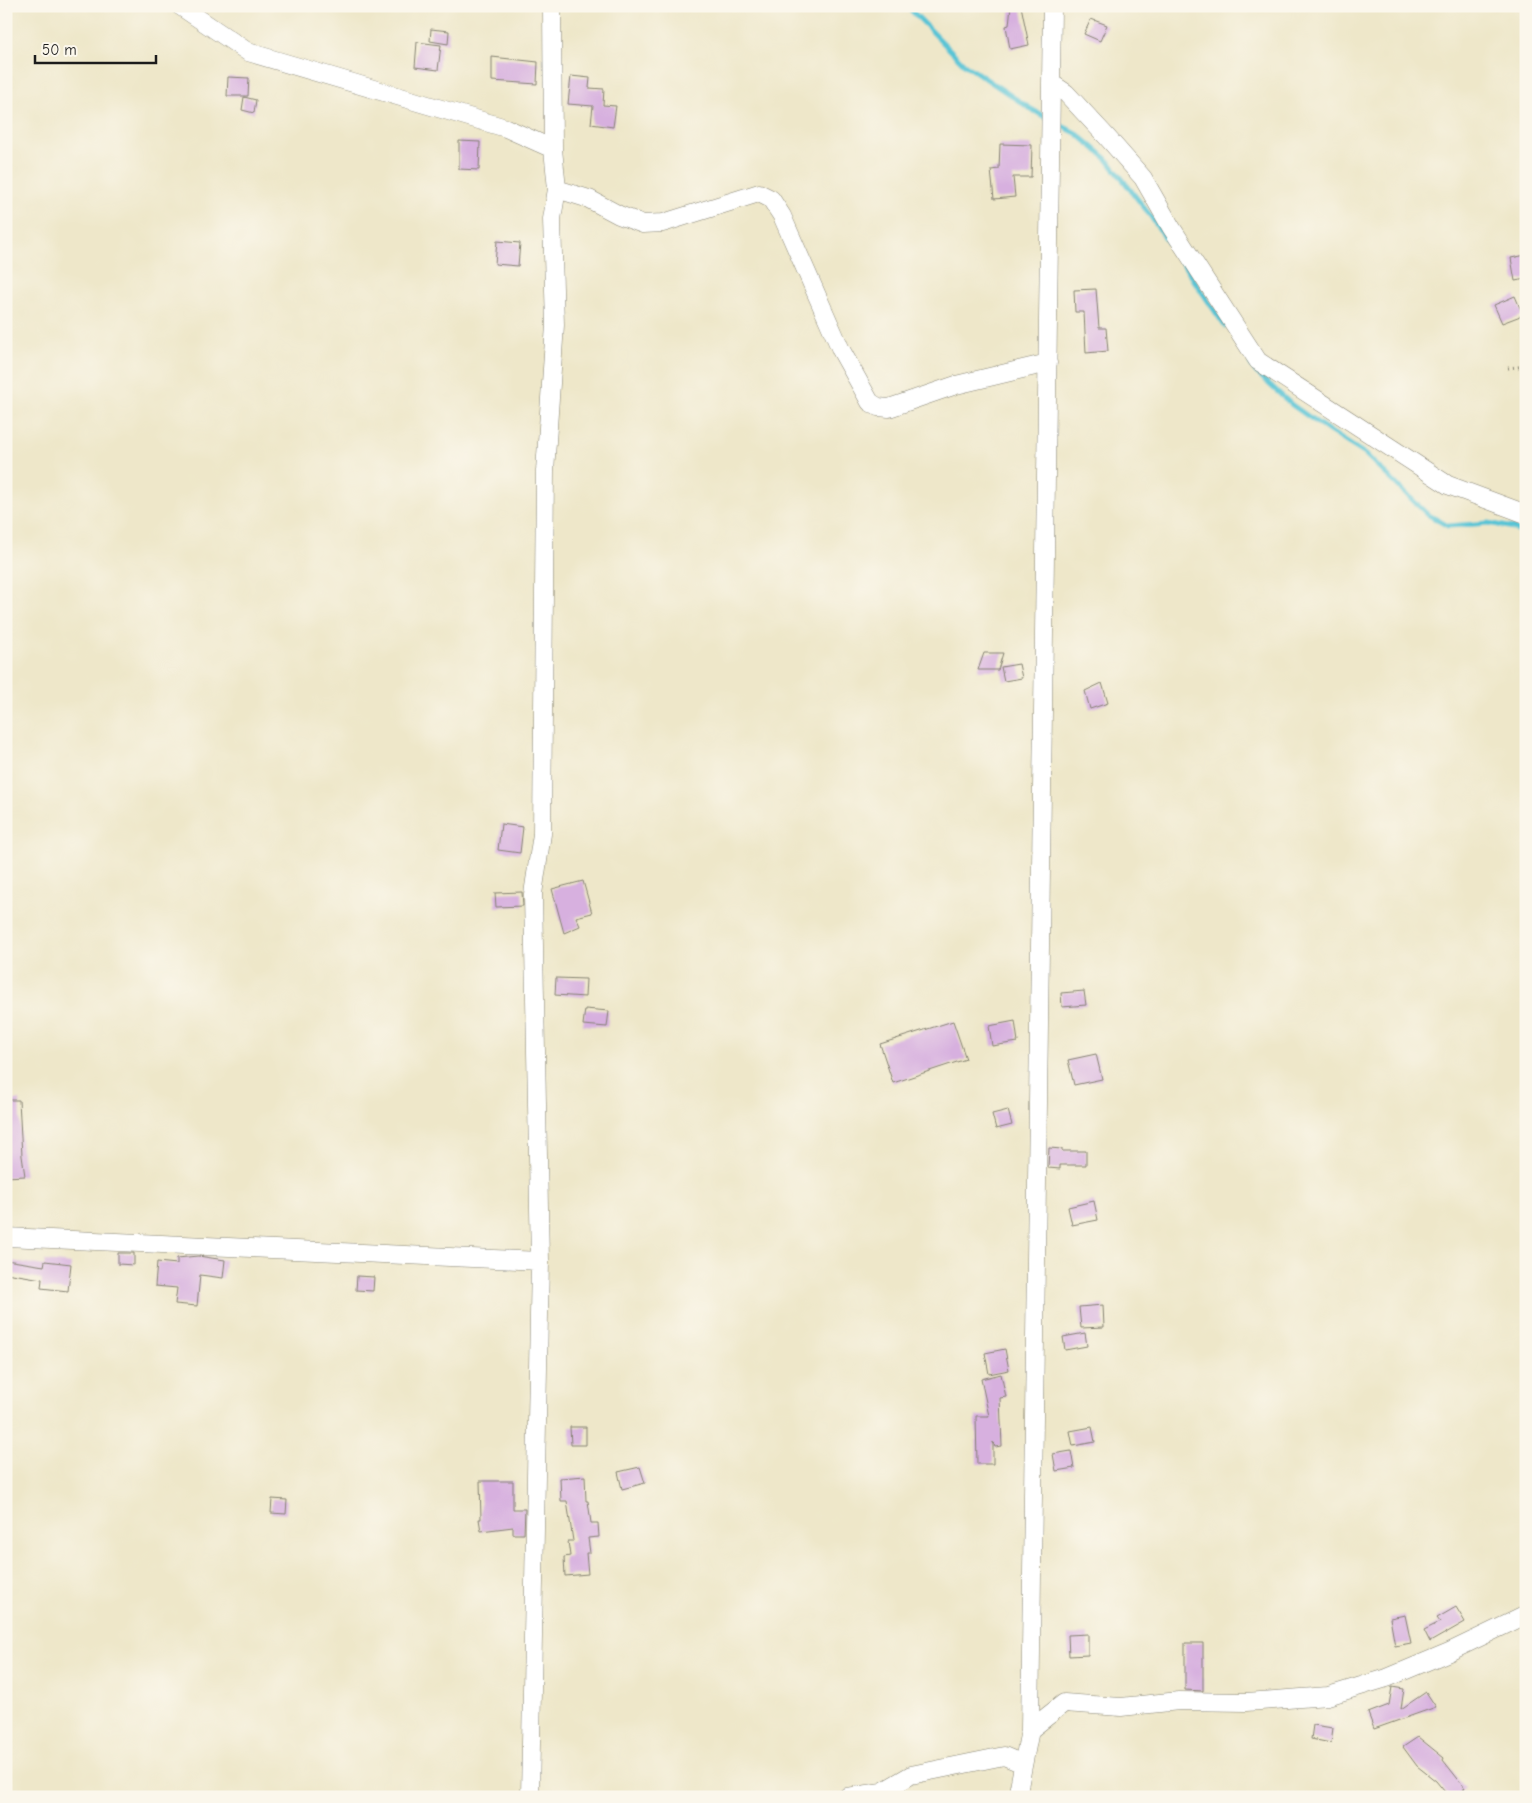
<svg xmlns="http://www.w3.org/2000/svg" width="1532" height="1803" font-family="'Comic Neue',sans-serif">
<rect width="100%" height="100%" fill="#fbf7ec"/>
<filter id="ink" filterUnits="userSpaceOnUse"><feTurbulence type="fractalNoise" baseFrequency=".02" numOctaves="2"/><feDisplacementMap in="SourceGraphic" scale="10" xChannelSelector="R" yChannelSelector="G"/><feConvolveMatrix kernelMatrix="1 2 1 2 8 2 1 2 1" color-interpolation-filters="sRGB"/></filter>
<filter id="wash" filterUnits="userSpaceOnUse"><feTurbulence type="fractalNoise" baseFrequency=".0096" numOctaves="4" result="noise"/><feDisplacementMap in="SourceGraphic" scale="20" xChannelSelector="R" yChannelSelector="G"/><feGaussianBlur stdDeviation="1.12" result="paint"/><feColorMatrix in="noise" values="0 0 0 0 0 0 0 0 0 0 0 0 0 0 0 0 0 1.4 0 .05"/><feComposite in="paint" operator="in"/></filter>
<g filter="url(#wash)">
<rect width="100%" height="100%" fill="#eee7c9"/>
<g fill="none" stroke-linecap="round" stroke-linejoin="round">
<path stroke="#59c4d5" stroke-width="5" d="M907 6 964 64 1031 109 1047 118
M1054 122 1076 133 1107 159 1152 218 1225 326
M1251 364 1256 372 1292 405 1329 431 1365 454 1427 514 1448 526 1489 523 1513 528 1526 534"/>
</g>
<g id="blocks">
<path fill="#d7b0df" d="M1011 6H1021L1029 45 1010 49 1006 26 1009 25Z
M1091 19 1107 25 1100 41 1084 34Z
M431 29 449 31 448 44 430 41Z
M417 42 441 45 438 70 415 67Z
M492 57 538 62 537 84 492 81Z
M571 76 590 78 589 88 604 89 603 105 616 106 613 127 591 124 593 106 568 104Z
M228 77 249 78 248 96H227Z
M244 97 256 100 254 113 242 110Z
M459 141 480 142 479 170 459 169Z
M1000 144 1032 145 1031 177H1013L1015 197 994 199 991 170 999 169Z
M497 241 520 243 518 266 495 264Z
M1526 255V279L1515 281 1511 258Z
M1096 289 1099 328H1106L1108 351 1086 353 1084 312H1075L1074 290Z
M1515 296 1523 315 1502 323 1494 305Z
M984 653H1003L998 670H978Z
M1019 664 1022 678 1004 681 1001 667Z
M1102 683 1108 703 1090 709 1085 691Z
M501 824 523 827 520 853 498 850Z
M583 881 592 913 576 917 580 926 564 933 552 889Z
M522 892 523 906 496 907 495 893Z
M556 978 586 979 585 997 555 995Z
M1084 991 1086 1005 1062 1007 1061 993Z
M585 1009 609 1011 607 1027 583 1025Z
M953 1021 966 1059 893 1083 880 1044Z
M1015 1021 1018 1042 992 1046 989 1026Z
M1096 1054 1102 1079 1074 1085 1068 1060Z
M6 1100H19L22 1156 25 1176 6 1177Z
M1008 1110 1012 1125 996 1129 992 1114Z
M1049 1148 1062 1149V1151H1086V1165H1060V1169L1048 1168Z
M1094 1201 1098 1220 1072 1225 1068 1207Z
M118 1253H134V1265L118 1264Z
M198 1256 225 1260 223 1278 200 1275 197 1306 175 1304 177 1288 155 1286 157 1262 177 1264V1258Z
M6 1260 44 1266 45 1261 71 1264 68 1291 41 1288 42 1279 6 1273Z
M357 1276 374 1277 373 1291 356 1290Z
M1103 1305 1104 1327 1081 1328 1079 1307Z
M1085 1333 1087 1346 1065 1350 1063 1337Z
M1005 1349 1009 1370 989 1374 985 1353Z
M1001 1374 1006 1397 1000 1398 1002 1446 995 1447 993 1442V1464H977L976 1416H989L981 1379Z
M570 1427H586V1445H571Z
M1092 1427 1095 1442 1073 1446 1070 1431Z
M1071 1451 1074 1468 1056 1471 1053 1454Z
M640 1467 645 1483 622 1489 618 1472Z
M585 1476 586 1501H588L591 1523H598L599 1537 588 1538 590 1553H586L588 1574 565 1576 564 1557 570 1556 568 1541H573L567 1501H561L560 1478Z
M480 1481H513V1509H525L524 1534H513V1527L481 1531 479 1519H481Z
M272 1499 287 1500 286 1514 271 1513Z
M1456 1607 1465 1622 1430 1642 1424 1630 1440 1622 1437 1618Z
M1405 1615 1411 1643 1395 1646 1390 1618Z
M1088 1634V1655L1069 1656 1068 1635Z
M1185 1643H1203V1691L1185 1690Z
M1392 1687 1404 1689 1401 1709 1426 1692 1436 1707 1374 1729 1368 1713 1389 1705Z
M1313 1725 1333 1728 1331 1743 1311 1739Z
M1418 1737 1444 1758 1443 1760 1465 1788 1454 1797H1449L1436 1781 1417 1766 1403 1747Z"/>
</g>
</g>
<g filter="url(#ink)">
<use href="#blocks" fill-opacity="0" stroke="#858272" stroke-width="1"/>
<g fill="none" stroke-linecap="round" stroke-linejoin="round">
<g stroke="#858272" stroke-width="19">
<path id="minor" d="M180 6 248 52 506 128 553 149
M1051 83 1066 93 1106 136 1143 178 1171 227 1258 361 1448 485 1526 514
M557 189 589 199 619 215 643 224 663 223 759 193 771 199 782 216 841 350 870 402 878 407 889 408 956 385 1048 363
M6 1237 540 1261
M1030 1730 1064 1703 1121 1707 1179 1701 1246 1702 1328 1696 1387 1678 1449 1652 1526 1615
M530 1797 540 1261 533 894 542 834 545 471 555 325 552 219 557 189 553 149 552 6
M847 1797 882 1792 911 1775 1004 1756 1023 1764
M1017 1797 1030 1730 1052 6"/>
</g>
<path stroke="#858272" stroke-width="3" stroke-dasharray="1 4" stroke-linecap="butt" d="M1508 368 1526 366"/>
<use href="#minor" stroke="#fff" stroke-width="18"/>
</g>
</g>
<rect width="1532" height="1803" fill="none" stroke="#fbf7ec" stroke-width="25"/>
<path d="M35 55v8h121v-8" fill="none" stroke="#1c1c1c" stroke-width="2.5"/>
<text x="42" y="55" font-size="15" fill="#1c1c1c" stroke="#fbf7ec" stroke-width="4" paint-order="stroke">50 m</text>
</svg>
